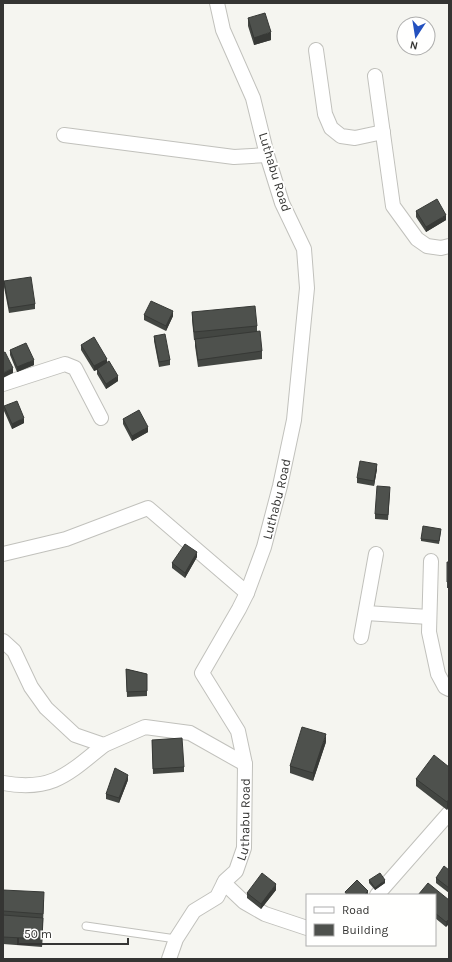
<svg xmlns="http://www.w3.org/2000/svg" width="452" height="962" font-family="Karla,sans-serif">
<rect width="100%" height="100%" fill="#f5f5f0"/>
<g fill="none" stroke-linecap="round" stroke-linejoin="round">
<g stroke="#c1c1bc" stroke-width="9">
<path id="service" d="M86 926 176 939"/>
</g>
<g stroke="#c1c1bc" stroke-width="16">
<g id="minor">
<path d="M316 50 325 114 331 128 341 136 355 138 383 132"/>
<path d="M375 76 393 206 417 239 427 246 441 248 449 246"/>
<path d="M64 135 234 157 267 155"/>
<path d="M3 384 65 364 75 368 101 418"/>
<path d="M3 554 66 539 148 508 247 593"/>
<path d="M431 561 429 632 438 674 445 687 449 689"/>
<path d="M366 613 429 617"/>
<path d="M361 637 376 554"/>
<path d="M3 641 14 651 31 687 46 708 75 735 104 745 145 727 190 733 245 764"/>
<path d="M3 783C52 792 68 774 104 745"/>
<path d="M224 883 244 902 265 914 307 928"/>
<path d="M377 895 449 813"/>
<path id="s1" d="M169 959 176 939 194 911 217 897 225 881 236 871 244 848 245 764 238 731 202 673 239 609 247 593 264 547 280 486 294 420 307 288 304 249 282 203 267 155 253 98 223 30 217 3"/>
</g>
</g>
<use href="#service" stroke="#fff" stroke-width="7"/>
<use href="#minor" stroke="#fff" stroke-width="14"/>
</g>
<path fill="#434642" d="M248 18 271 40 254 45 248 26Z
M416 211 446 220 426 232 416 217Z
M4 281 35 304V309L9 313 4 287Z
M192 312 257 326V331L262 351V359L198 367 195 346V340H194L192 320Z
M144 315 173 316 166 331 144 320Z
M154 336 170 360V365L159 367 154 341Z
M81 345 107 363 118 381 106 389 97 374V370L94 371 81 350Z
M10 350 34 365 17 372 10 355Z
M4 406 24 423 12 429 4 411Z
M123 419 148 432 132 441 123 424Z
M377 469 374 486 357 483V478Z
M390 492 388 520 375 519V514Z
M441 531 439 544 421 541V539Z
M197 557 185 578 172 568V563Z
M447 562H449V588H447Z
M126 669 147 674V696L127 697Z
M152 740 184 767V772L153 774Z
M326 742 313 781 290 773V766Z
M449 767V806L447 810 416 786V779Z
M128 780 119 803 106 799V794Z
M449 870V893L436 883V878Z
M369 880 385 883 375 890 369 883Z
M3 890 44 900 42 947 3 944Z
M276 890 261 909 247 898V893Z
M435 895 449 900 446 927 435 918Z"/>
<path fill="#373936" d="M271 32V40L254 45V38Z
M446 215V220L426 232V227Z
M173 311V316L166 331V326Z
M107 359V364L94 371V366Z
M34 360V365L17 372V367Z
M13 368V373L3 378V373Z
M118 376V381L106 389V384Z
M24 418V423L12 429V424Z
M148 427V432L132 441V436Z
M377 464V469L374 486V481Z
M197 552V557L185 578V573Z
M326 734V742L313 781V773Z
M128 775V780L119 803V798Z
M449 799V806L447 810V802Z
M385 880V883L375 890V888Z
M276 884V890L261 909V904Z
M368 891V895H364Z
M43 918V925L42 947V939Z
M449 919V924L446 927V922Z"/>
<path fill="#4e514d" stroke="#373936" d="M265 13 271 32 254 38 248 18Z
M437 199 446 215 426 227 416 211Z
M31 277 35 304 9 308 4 281Z
M151 301 173 311 166 326 144 315Z
M255 306 257 326 194 332 192 312Z
M260 331 262 351 198 360 195 339Z
M165 334 170 360 159 362 154 336Z
M94 337 107 359 94 366 81 345Z
M26 343 34 360 17 367 10 350Z
M5 352 13 368 3 373V353Z
M109 361 118 376 106 384 97 369Z
M17 401 24 418 12 424 4 406Z
M139 410 148 427 132 436 123 419Z
M360 461 377 464 374 481 357 478Z
M377 486 390 487 388 515 375 514Z
M423 526 441 529 439 541 421 539Z
M185 544 197 552 185 573 172 563Z
M447 562H449V582H447Z
M126 669 147 674V691L127 692Z
M302 727 326 734 313 773 290 766Z
M182 738 184 767 153 769 152 740Z
M434 755 449 767V799L447 802 416 779Z
M115 768 128 775 119 798 106 794Z
M444 866 449 870V888L436 878Z
M262 873 276 884 261 904 247 893Z
M380 873 385 880 375 888 369 880Z
M357 880 368 891 364 895H347L345 892Z
M428 883 449 900V919L446 922 435 913V895H418Z
M3 890 44 892 43 914 3 911Z
M3 915 43 918 42 939 3 937Z"/>
<g text-anchor="middle" dominant-baseline="central" stroke-width="4" stroke-linejoin="round" paint-order="stroke">
<g font-size="13" fill="#353533" stroke="#fffffe">
<text transform="translate(275 172) rotate(73)">Luthabu Road</text>
<text stroke="none"><textPath href="#s1" startOffset="515">Luthabu Road</textPath></text>
<text stroke="none"><textPath href="#s1" startOffset="167">Luthabu Road</textPath></text>
</g>
</g>
<rect width="452" height="962" fill="none" stroke="#353533" stroke-width="8"/>
<rect x="306" y="894" width="130" height="52" fill="#fffffe" stroke="#aeaead"/>
<rect x="314" y="907" width="20" height="6" fill="#ffffff" stroke="#aeaead"/>
<text x="342" y="914" font-size="12" fill="#353533">Road</text>
<rect x="314" y="924" width="20" height="12" fill="#4e514d" stroke="#aeaead"/>
<text x="342" y="934" font-size="12" fill="#353533">Building</text>
<g transform="translate(416 36) rotate(192)"><circle r="19" fill="#fffffe" stroke="#aeaead"/>
<path d="M0-3L7 15L0 10L-7 15Z" fill="#2351bf"/>
<text y="-6" font-size="11" font-weight="bold" text-anchor="middle" fill="#353533">N</text>
</g>
<path d="M18 938v6h110v-6" fill="none" stroke="#353533" stroke-width="2"/>
<text x="24" y="938" font-size="12" fill="#353533" stroke="#fffffe" stroke-width="3" paint-order="stroke">50 m</text>
</svg>
